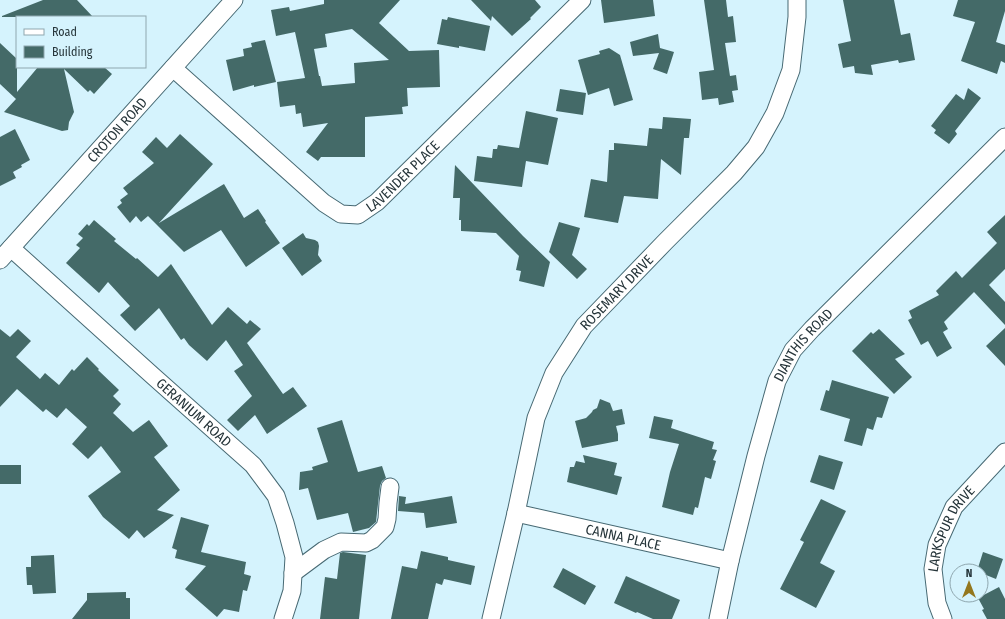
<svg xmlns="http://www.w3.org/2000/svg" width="1005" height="619" font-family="'Fira Sans Condensed',sans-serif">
<rect width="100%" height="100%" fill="#d5f3fd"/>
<path fill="#446a68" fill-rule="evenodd" d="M43 0H77L93 17H2V16Z
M324 0H400L379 23 409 51 439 50 440 87 407 88 408 106 402 107 403 114 365 117V157H321L318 161 306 152 328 123 303 127 301 113 296 114 295 105 280 107 277 82 305 78 295 32 276 36 271 10 289 7 290 11 324 4ZM352 29 389 60 354 63 355 83 322 86 320 76H319L314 49 327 47 325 34Z
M471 0H535L541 7 530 18 531 19 512 36 492 16 491 21Z
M601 0H653L655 16 604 23Z
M704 0H726L728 17 733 16 736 42 725 43 730 76 736 75 738 90 732 91 734 102 719 105 718 98 702 100 699 72 714 70Z
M843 0H894L901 35 910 33 915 60 899 63 898 60 871 65 873 75 855 73 854 66 843 68 838 44 851 41Z
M958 0H1005V11L996 42 1005 45V63L1001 61 997 74 961 61 975 22 953 16Z
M448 17 490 26 485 51 459 46V48L437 44 442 19 447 20Z
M658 34 660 48 674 52 667 74 653 69 659 53 633 56 630 42Z
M265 40 276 82 254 87V85L233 91 226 60 244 56 243 49 252 47 251 43Z
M0 43 17 59V92L33 73 34 74 33 73 38 67H104L112 74 94 94 90 90 88 92 64 69 74 112 69 122 68 130 62 131 4 112 16 99 0 84Z
M609 48 620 55 633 100 614 106 609 88 588 95 578 60 600 54 599 51Z
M968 88 981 98 955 131 957 134 949 144 934 133 936 130 931 126 956 94 964 100Z
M560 89 586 93 583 115 556 111Z
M526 111 558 118 548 165 526 161 522 187 474 181 477 156 492 158 493 149H497L498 145 519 148Z
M663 117 691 119 689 138H684L681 175 661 159 658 199 624 196 618 223 584 217 591 179 607 182 609 150H614V143L647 146 649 128 662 129Z
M15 129 30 160 21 165 22 167 13 172 16 178 0 186V137Z
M180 134 213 164 159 223 224 184 244 218 258 209 266 221 265 222 280 243 246 267 221 230 184 252 148 216 141 222 136 216 130 223 117 207 122 203 120 200 128 194 123 188 154 163 142 152 156 137 167 148Z
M455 165 523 236 550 262 544 287 519 281 521 271 516 270 519 256 496 233 461 231V220H459L460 198H453Z
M1005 215V269L989 285 1005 302V325L974 292 944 322 948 329 943 332 952 348 937 357 928 341 921 345 908 320 912 318 909 311 939 295 936 291 956 271 962 278 997 243 987 232Z
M94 220 116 239 114 241 136 259 137 258 158 277 171 264 212 325 228 307 247 324 250 320 261 329 247 343 283 394 293 387 307 406 267 434 255 415 238 431 227 420 252 396 234 371 243 365 226 340 207 361 189 345 184 338 181 340 159 308 135 331 120 315 130 306 108 282 99 293 66 263 80 248 76 245 83 238 78 234 87 224 89 226Z
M559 222 580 228 572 255 587 269 577 279 549 252Z
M303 233 306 238 315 240 318 242 319 246 318 255 322 261 302 276 282 248Z
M1005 328V366L986 346Z
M0 329 10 337 18 329 31 341 16 357 40 379 45 373 59 385 72 369 74 371 87 357 99 369 98 370 119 390 113 396 121 404 113 413 133 432 149 420 168 446 154 457 180 490 157 510 174 515 144 538 137 530 129 539 103 517 88 496 121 472 101 446 88 459 72 444 87 427 66 408 57 418 46 409 43 412 17 389 0 407Z
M879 329 905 354 895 359 912 377 894 394 852 351 871 332 873 334Z
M832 380 889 397 882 418 877 417 873 430 867 428 862 446 844 441 850 419 820 410 826 390 829 391Z
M600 399 610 403 613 411 622 409 625 424 616 426 618 434V441L582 448 575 421 586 418 592 412 593 410 597 408Z
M654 416 673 420 671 428 714 442 712 449 717 450 713 460 716 461 711 479 705 477 698 508 695 507 693 515 662 507 670 472 679 444 649 438Z
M342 420 358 472 382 466 386 478 382 481 380 486 376 522 369 528 353 532 348 513 317 520 308 488 299 490 300 472 313 470 312 467 328 462 317 428Z
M583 455 617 463 614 475 622 477 617 495 567 482 570 467H574L576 461 585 463Z
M819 455 843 462 834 490 810 482Z
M0 465H21V484H0Z
M399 496 406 497 405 504 452 496 457 523 426 528 424 513 398 511Z
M821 499 846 511 820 563 835 571 816 608 780 589 804 542 800 540Z
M181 517 209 525 201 552 246 562 244 574 251 576 247 591 243 590 239 612 224 609 217 617 185 589 206 566 175 558 177 550 172 548Z
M421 551 448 557V560L475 566 471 585 444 579 442 585 436 583 428 619H391L402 566 417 569Z
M343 552 366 555 359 619H320L325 577 337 579 340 553Z
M983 552 1003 559 996 579 981 573V571H977Z
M54 555 56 593 33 594 32 585H27L26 567H31V556Z
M563 568 596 586 585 605 553 587Z
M626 576 680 600 672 619H653L637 612 636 613 614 603Z
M999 587 1005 599V619H987L982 610 984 609 978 598Z
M126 592V598H130V619H72L87 600V593Z"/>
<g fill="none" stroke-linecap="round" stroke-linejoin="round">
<g stroke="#476973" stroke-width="19">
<g id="street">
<path id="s1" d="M173 68 324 203 341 214 358 215 377 202 582 0"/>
<path id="s2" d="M11 248 153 376 253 465 276 496 285 523 294 557 292 591 283 619"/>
<path id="s3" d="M0 260 234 0"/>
<path id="s4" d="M516 513 730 561"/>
<path d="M293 573 324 550 341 542 366 543 372 540 385 527 387 519 388 503 390 487"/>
<path id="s5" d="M491 619 516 513 536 418 554 373 584 326 665 242 734 173 756 147 775 113 791 70 797 17V0"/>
<path id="s6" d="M718 619 730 561 756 456 777 381 793 350 812 329 1005 137"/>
<path id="s7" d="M943 619 937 603 933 569 937 545 954 507 1005 452"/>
</g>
</g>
<use href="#street" stroke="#fff" stroke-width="17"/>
</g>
<g text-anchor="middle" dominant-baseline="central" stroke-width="4" stroke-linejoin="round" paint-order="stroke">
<g font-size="14" fill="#26353a" stroke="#d5f3fd">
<text stroke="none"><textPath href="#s3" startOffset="175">CROTON ROAD</textPath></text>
<text stroke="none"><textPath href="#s1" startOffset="299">LAVENDER PLACE</textPath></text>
<text stroke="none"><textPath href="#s5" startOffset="357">ROSEMARY DRIVE</textPath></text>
<text stroke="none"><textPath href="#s6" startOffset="290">DIANTHIS ROAD</textPath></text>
<text stroke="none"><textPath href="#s2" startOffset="246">GERANIUM ROAD</textPath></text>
<text stroke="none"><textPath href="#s7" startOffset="96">LARKSPUR DRIVE</textPath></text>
<text stroke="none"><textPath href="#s4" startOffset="110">CANNA PLACE</textPath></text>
</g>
</g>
<rect x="16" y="16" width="130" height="52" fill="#d5f3fd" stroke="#8fa7af"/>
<rect x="24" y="29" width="20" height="6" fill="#ffffff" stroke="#8fa7af"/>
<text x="52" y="36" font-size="12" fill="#26353a">Road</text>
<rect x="24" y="46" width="20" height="12" fill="#446a68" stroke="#8fa7af"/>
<text x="52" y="56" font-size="12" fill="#26353a">Building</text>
<g transform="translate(969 583)"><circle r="19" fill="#d5f3fd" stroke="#8fa7af"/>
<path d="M0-3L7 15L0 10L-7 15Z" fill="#93771e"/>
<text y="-6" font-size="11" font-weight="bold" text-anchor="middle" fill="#26353a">N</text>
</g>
</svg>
